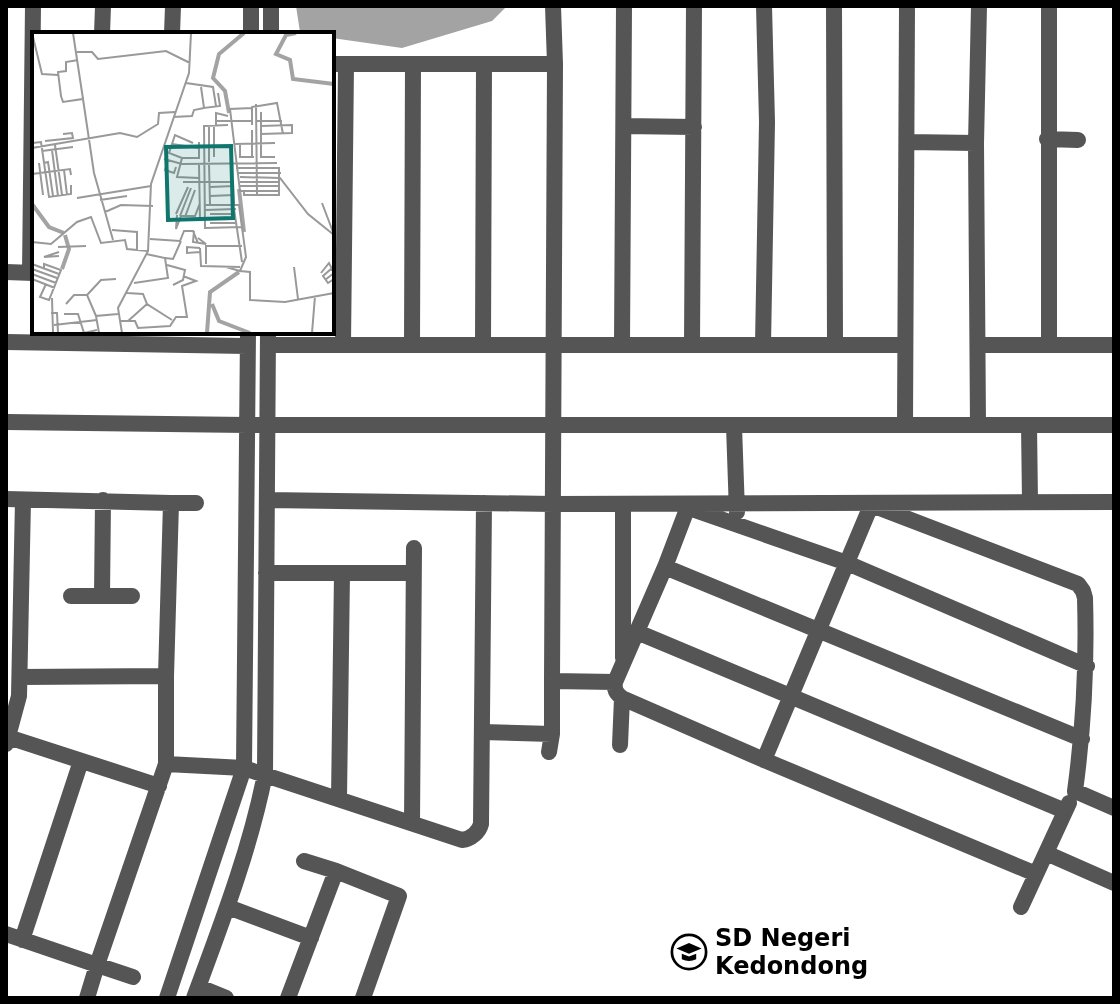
<svg xmlns="http://www.w3.org/2000/svg" width="1120" height="1004" font-family="'DejaVu Sans',sans-serif">
<rect width="100%" height="100%" fill="#fff"/>
<path fill="#a3a3a3" d="M296 6H507L492 21 402 48 332 38V34L300 32Z"/>
<g fill="none" stroke-linecap="round" stroke-linejoin="round">
<path stroke="#555" stroke-width="16" d="M834 6 835 345
M1049 6V345
M102 34 103 6
M172 34 173 6
M251 34V6
M271 34V6
M332 64H555
M624 126 694 127
M1047 139 1078 140
M907 142 976 143
M6 272 34 273
M30 273 33 6
M6 342 247 346
M268 345H905
M343 345 346 64
M412 345 413 64
M483 345 484 64
M622 345 624 6
M692 345 694 6
M763 345 767 122 764 6
M978 345H1114
M6 422 247 425H1114
M905 425 907 6
M978 425 976 143 979 6
M1029 425 1030 502
M734 426 737 512
M6 499 171 503 166 676V764L244 768 462 840C471 839 479 832 481 824L484 503
M267 500 553 504 1114 502
M171 503H196
M877 507 1078 584 1083 591 1085 598C1087 665 1084 725 1075 791L1114 808
M689 508 847 563 1087 666
M665 567 1082 739
M266 573H413
M71 596H132
M102 596 103 500
M637 632 1065 811
M623 658V504
M20 677 166 676
M552 681 615 682 665 567 689 504
M615 682C614 690 616 693 622 698L764 760 1036 874
M482 732 552 734
M8 737 159 786
M6 744 19 696 23 500
M620 745 622 698
M549 752 552 734V681L555 64 553 6
M764 760 872 503
M339 799 342 573
M412 823 414 548
M1046 853 1114 883
M304 861 336 871 399 896 363 998
M228 907 311 938
M1021 907 1069 803
M6 934 97 965 166 764
M22 940 81 761
M199 987 226 998
M87 998 97 965 133 977
M167 998 244 768 248 332
M194 998C221 925 250 850 265 774L268 332
M288 998 336 871"/>
</g>
<defs>
<g id="school-ring" transform="scale(1.8)"><circle r="9.5" fill="#fff" stroke="#000" stroke-width="1.5"/><path d="M0-5L7-2L0 1L-7-2ZM-4 1L0 2.5L4 1V4Q0 6-4 4Z" fill="#000"/></g>
</defs>
<g fill-rule="evenodd">
<use href="#school-ring" x="689" y="952"/>
</g>
<g text-anchor="middle" dominant-baseline="central" stroke-width="7" stroke-linejoin="round" paint-order="stroke">
<g font-size="24" font-weight="bold" fill="#000" stroke="#fff" text-anchor="start">
<text x="715" y="938">SD Negeri<tspan x="715" dy="28">Kedondong</tspan></text>
</g>
</g>
<g transform="translate(32 32)">
<rect width="302" height="302" fill="#fff"/>
<path fill="none" stroke="#a3a3a3" stroke-width="4" d="M264 1 254 3 244 22 258 28 261 47 302 52M197 81 193 59 181 46 187 22 212 1M207 157 212 200M0 172 17 195 32 201M30 237 37 217 33 203M180 272 187 289 218 301M175 301 178 260 207 240"/>
<path fill="none" stroke="#999" stroke-width="2" d="M0 1 10 42 26 43M41 1 51 67M45 20H60L66 27 134 19 158 31M46 28 34 30V39L26 40 29 64 31 70 51 67 62 141 81 208M154 51 181 55 184 74M169 55 172 76 188 74 186 61M220 76 198 77 208 159H247M229 80V125H243M141 85 160 84 162 78 172 76M184 89H220M225 89H250M182 93V125M184 93V81L196 84M196 93 172 94 173 196 210 195M220 93V75L245 71 251 102M177 94V130M229 94 260 93V101L229 102M220 98V125M13 109 41 106 40 101 31 102M167 110V126H150L145 145 167 146M0 111 9 110 17 165 39 162V153M140 112 167 116M203 112 243 111M208 112V125H222M23 113 30 163M0 116 88 101 105 105 126 92 127 81 143 80M20 118 26 164M10 119 41 115M150 126 137 121 143 103 161 111M132 127 150 132 245 131M136 128 133 138 142 141 144 135M7 131 11 163M12 131 16 130 21 164M167 132 168 189M177 132 178 173M204 136H247V163H225M32 138 35 163M206 141H249M0 142 38 137 39 143M208 145 248 146 276 182 302 203M151 150H201L202 173M208 150H247M208 154H247M178 155 202 154M212 159V163H225L224 72M178 164 202 163M45 166 119 154M68 168 95 164M290 171 301 200M173 173H207L214 225 208 239 194 235M202 177 210 230M173 178 204 177M73 180 89 173 121 174M144 182 156 155M178 182H203M145 183 144 197 149 184H163L168 171M148 184 159 156M153 185 163 158M178 187 204 186M178 191H204M80 198 105 200V218M162 199 161 210 174 212 166 206M118 207 148 209 152 199H161L166 211M0 210 19 212 45 190 59 185 69 211 93 208 95 217 116 219M26 215 54 214M168 216 169 234 208 235M168 216 155 215V221L168 220M27 220 12 225 27 224M133 226 141 227 149 209M0 232 27 242M174 232V214H210M135 233 153 238 151 248 141 253M262 235 266 267M12 236V232L29 238 17 268 8 265 14 252M0 237 25 246M299 237 291 244 296 251 302 247M208 239 218 240V268L253 270 302 261M289 241 297 231 302 241 293 248M0 242 24 251M0 247 23 256M102 251 136 246 133 226 114 222M95 261 111 262 115 272 140 288M20 266 21 301M34 272 42 263H55M19 281H25L26 301M32 282H46L52 301 65 298M64 284 55 263 69 248 84 247M89 289H103L106 296 138 294 144 285H155L150 254 164 249 151 244M96 289 115 272M22 293 65 288M67 301 64 284 86 282M90 301 86 276 116 219 119 152 157 41 159 1M280 301 283 264"/>
<path fill="#0f766e" fill-opacity="0.15" stroke="#0f766e" stroke-width="4" d="M199 114 201 186 136 188 134 115Z"/>
<rect width="302" height="302" fill="none" stroke="#000" stroke-width="4"/>
</g>
<rect width="1120" height="1004" fill="none" stroke="#000000" stroke-width="16"/>
</svg>
